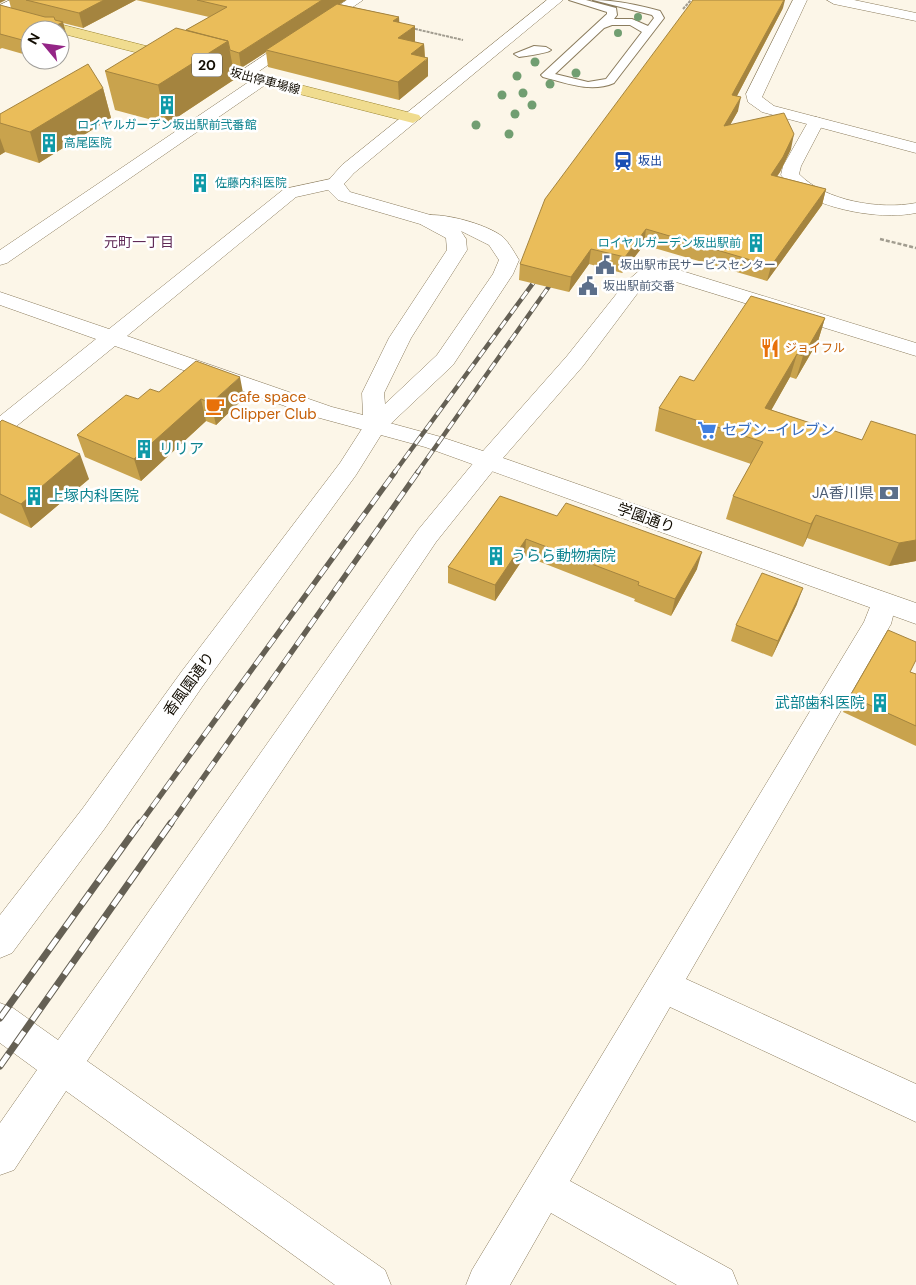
<svg xmlns="http://www.w3.org/2000/svg" width="916" height="1285" font-family="'DM Sans','Noto Sans JP',sans-serif">
<rect width="100%" height="100%" fill="#fcf6e8"/>
<g fill="none" stroke-linecap="round" stroke-linejoin="round">
<g stroke="#8b7c5d" stroke-width="2">
<path id="service" d="M569 0H586L616 8 617 15 614 19H632L648 26 654 18 652 15 593 0C616 0 638 5 660 11L664 18 614 83C591 93 566 83 543 77L541 75 607 14V12ZM612 25H630L642 32 606 79 588 82 555 74 604 28Z
M534 46 546 47 551 50C549 53 526 56 519 57L514 54Z"/>
</g>
<g stroke="#8b7c5d" stroke-width="1">
<path id="minor" d="M347 0H363L249 78H239L236 75 239 72Z
M262 75 268 77 270 80 268 83 7 263 0 265V250L256 77Z
M816 117 822 119 824 122 801 166 799 174C825 201 880 210 916 203V213C879 221 804 208 781 175L783 166 808 122 810 119Z
M335 178 341 179 344 183 341 187 296 197 127 336 332 407 363 415 362 393 389 338 447 250 446 238 420 224 418 220 420 216C440 211 487 224 503 237 510 244 514 252 519 260L513 274 453 365 383 431 375 433 316 417 115 346 8 433 0 435V416L96 339 0 305V292L109 329 284 189ZM461 231 489 245 499 260 493 274 437 355 385 404 384 393 411 338 467 250 466 239Z
M488 453 496 455 500 461 496 467 436 542 87 1061 385 1270 391 1285H335L66 1091 14 1170 0 1175V1123L37 1070 0 1043V1003L13 1008 58 1040 418 530 480 455Z
M883 594 892 597 896 604 891 624 686 979 916 1084V1122L670 1007 570 1181 732 1270 738 1285H677L551 1213 510 1285H466L472 1270 864 622 874 597Z"/>
</g>
<g stroke="#8b7c5d" stroke-width="1">
<path id="tertiary" d="M10 0H28L0 14V5Z
M547 0H563L354 173 344 184 350 192 434 216 436 220 434 224H420L338 200 327 189 326 183 342 165Z
M793 0H807L762 97 774 106 916 143V153L762 112 748 102 746 94Z
M827 0H854L916 13V21L834 4Z
M647 268 682 271 916 343V356L673 281 652 280 640 290 583 366 503 458 916 603V624L425 447 381 435 356 475 202 687 105 828 12 953 0 958V915L83 808 182 671 340 463 367 421 375 419 441 437 483 451 567 356 626 282 640 270Z"/>
</g>
<g stroke="#9b842e" stroke-width="1">
<path id="primary" d="M0 9 419 115 421 118 413 123 60 33V30H50L0 17Z"/>
</g>
<path stroke="#a19c8f" stroke-width="2" stroke-dasharray="3 1" stroke-linecap="butt" d="M683 9 691 0
M411 28 463 40"/>
<path stroke="#a19c8f" stroke-width="2.5" stroke-dasharray="4 2" stroke-linecap="butt" d="M880 239 916 248"/>
<use href="#service" fill="#fff" fill-rule="evenodd"/>
<use href="#minor" fill="#fff" fill-rule="evenodd"/>
<use href="#tertiary" fill="#fff" fill-rule="evenodd"/>
<use href="#primary" fill="#f0dc8f" fill-rule="evenodd"/>
<g stroke="#656054" stroke-width="4.5">
<path id="rail-far2" d="M394 473 542 271
M417 473 557 275"/>
</g>
<g stroke="#656054" stroke-width="5.5">
<path id="rail-far1" d="M139 825 395 472
M170 825 418 472"/>
</g>
<g stroke="#656054" stroke-width="7">
<path id="rail" d="M0 1018 140 823
M0 1066 171 823"/>
</g>
<use href="#rail-far2" stroke="#fff" stroke-width="3" stroke-dasharray="9" stroke-linecap="butt"/>
<use href="#rail-far1" stroke="#fff" stroke-width="4" stroke-dasharray="11" stroke-linecap="butt"/>
<use href="#rail" stroke="#fff" stroke-width="5" stroke-dasharray="14" stroke-linecap="butt"/>
</g>
<g fill="#719e71">
<circle cx="638" cy="17" r="4"/>
<circle cx="618" cy="33" r="4"/>
<circle cx="535" cy="62" r="4.5"/>
<circle cx="576" cy="73" r="4.5"/>
<circle cx="517" cy="76" r="4.5"/>
<circle cx="550" cy="84" r="4.5"/>
<circle cx="523" cy="93" r="4.5"/>
<circle cx="502" cy="95" r="4.5"/>
<circle cx="532" cy="105" r="4.5"/>
<circle cx="515" cy="114" r="4.5"/>
<circle cx="476" cy="125" r="4.5"/>
<circle cx="509" cy="134" r="4.5"/>
</g>
<path fill="#c9a34d" d="M9 0H346L339 4 399 17V22L415 42 424 44 425 58 428 76 399 100 268 67 266 52 241 68 232 66 235 79 167 124 115 110 105 71 186 30 209 17 136 0 83 28 63 23 67 37 60 40V30H30V56L2 48 0 49V5L11 8Z
M783 8 737 96 738 111 730 125 791 149 780 172 777 176 826 189 822 205 767 281 644 245 622 273 589 264 569 292 519 280 520 264Z
M103 88 111 118 39 163 5 152 0 155V114Z
M825 318 818 341 796 379 790 377 771 410 862 440 916 435V561L889 566 807 538 803 547 726 519 733 496 751 464 655 431 659 408 694 381Z
M159 392 244 398 216 425 206 421 141 481 85 457 77 435 138 399Z
M0 422 89 479 31 528 0 513Z
M500 496 697 569 671 616 634 601 635 599 525 556 495 601 448 583V567Z
M797 604 772 657 731 641 736 625Z
M910 672 916 674V746L843 712 850 696Z"/>
<path fill="#a4843f" d="M0 0H6L0 3Z
M104 0H136L83 28 79 13Z
M322 0H346L269 50H266V52L241 68 239 53Z
M784 0H785L783 8 730 109 732 95Z
M399 17 400 34 393 21Z
M63 22 67 37 60 40V30H47Z
M415 26V43L398 38Z
M30 39V53L26 41Z
M228 41 235 79 167 124 158 85Z
M424 44 425 61 428 58V76L399 100 398 82 411 54Z
M103 88 111 118 39 163 30 132Z
M741 97 738 111 721 141 724 126Z
M794 134 791 149 780 172 768 190 771 175Z
M0 138 5 152 0 155Z
M826 189 822 205 767 281 771 266Z
M646 229 644 245 622 273 625 257Z
M591 249 589 264 569 292 571 277Z
M825 318 818 341 796 379 803 356Z
M797 354 790 377 759 432 765 408Z
M240 377 244 398 216 425 211 403Z
M201 399 206 421 141 481 134 459Z
M80 454 89 479 31 528 21 504Z
M816 515 807 538 803 547 811 524Z
M526 539 525 556 495 601V585Z
M916 540V561L889 566 899 543Z
M702 552 697 569 671 616 675 599Z
M803 588 797 604 772 657 778 641Z"/>
<path fill="#eabd5a" stroke="#a4843f" d="M26 0H104L79 13Z
M197 0H322L239 53 230 50 228 41 186 30 227 7Z
M693 0H784L732 95 741 97 724 126 784 113 794 134 783 157 771 175 826 189 771 266 646 229 625 257 591 249 571 277 520 264 545 199Z
M337 4 399 17 393 21 415 26 398 38 424 44 411 54 428 58 398 82 266 50Z
M0 5 45 17H54L55 20 63 22 47 30H30V39L26 41 0 34Z
M176 28 228 41 158 85 105 71Z
M88 64 103 88 30 132 0 123V114Z
M751 296 825 318 803 356 797 354 765 408 862 440 871 421 916 435V540L899 543 816 515 811 524 733 496 763 442 659 408 680 376 694 381Z
M196 361 240 377 211 403 201 399 134 459 77 435 126 395 138 399 150 389 159 392Z
M2 420 80 454 21 504 0 494V422Z
M500 496 557 516 566 503 702 552 675 599 638 585 639 582 526 539 495 585 448 567Z
M762 573 803 588 778 641 736 625Z
M888 630 916 642V660L910 672 916 674V726L850 696Z"/>
<defs>
<g id="building-bare" transform="scale(1.5)"><path d="M-4-6H4V6H1V3H-1V6H-4ZM-2.5-4.3h1.7v1.8h-1.7ZM.8-4.3h1.7v1.8H.8ZM-2.5-1h1.7V.8h-1.7ZM.8-1h1.7V.8H.8Z" fill="#0f9aa8" stroke="#fff" stroke-width="2.5" paint-order="stroke"/></g>
<g id="station-bare" transform="scale(1.5)"><path d="M-3-6H3Q5-6 5-4V2Q5 4 3 4L4.5 6H3L1.5 4h-3L-3 6H-4.5L-3 4Q-5 4-5 2V-4Q-5-6-3-6ZM-3.5-4v3h7v-3ZM-3.5 1v1.5H-2V1ZM2 1v1.5H3.5V1Z" fill="#1a4fb4" stroke="#fff" stroke-width="2.5" paint-order="stroke"/></g>
<g id="civic-bare" transform="scale(1.5)"><path d="M-.6-6.5H3V-4.5H.6V-3L4-1V1h2V6H-6V1h2V-1L-.6-3ZM-1.2 2.5V6h2.4V2.5Z" fill="#5c6f8a" stroke="#fff" stroke-width="2.5" paint-order="stroke"/></g>
<g id="restaurant-bare" transform="scale(1.5)"><path d="M-5-6h1v4h1v-4h1v4h1v-4h1v5L-1.5 .5V6h-2V.5L-5-1ZM5-6V6H3V1.5H1.5Q1.5-4 5-6Z" fill="#e8710a" stroke="#fff" stroke-width="2.5" paint-order="stroke"/></g>
<g id="cafe-bare" transform="scale(1.5)"><path d="M-5.5-4.5H6V0H3Q3 3.5 0 3.5H-2.5Q-5.5 3.5-5.5 0ZM3-3.2v2h1.7v-2ZM-6 4.5H4V6H-6Z" fill="#e8710a" stroke="#fff" stroke-width="2.5" paint-order="stroke"/></g>
<g id="supermarket-bare" transform="scale(1.5)"><path d="M-6-5.5h2.5l.6 2H6L4.5 2H-2.5L-4.4-4H-6ZM-1.5 3.2a1.3 1.3 0 1 0 .1 0ZM3 3.2a1.3 1.3 0 1 0 .1 0Z" fill="#3f7fe0" stroke="#fff" stroke-width="2.5" paint-order="stroke"/></g>
<g id="bank-bare" transform="scale(1.5)"><path d="M-6-4H6V4H-6ZM0-2.3a2.3 2.3 0 1 0 0 4.6a2.3 2.3 0 1 0 0-4.6Z" fill="#5c6f8a" stroke="#fff" stroke-width="2.5" paint-order="stroke"/></g>
</defs>
<g fill-rule="evenodd">
<use href="#building-bare" x="167" y="105"/>
<use href="#building-bare" x="49" y="143"/>
<use href="#station-bare" x="623" y="161"/>
<use href="#building-bare" x="200" y="183"/>
<use href="#building-bare" x="756" y="243"/>
<use href="#civic-bare" x="605" y="265"/>
<use href="#civic-bare" x="588" y="286"/>
<use href="#restaurant-bare" x="770" y="348"/>
<use href="#cafe-bare" x="215" y="406"/>
<use href="#supermarket-bare" x="707" y="430"/>
<use href="#building-bare" x="144" y="449"/>
<use href="#bank-bare" x="889" y="493"/>
<use href="#building-bare" x="34" y="496"/>
<use href="#building-bare" x="496" y="556"/>
<use href="#building-bare" x="880" y="703"/>
</g>
<g text-anchor="middle" dominant-baseline="central" stroke-width="5" stroke-linejoin="round" paint-order="stroke">
<g font-size="12" fill="#110c02" stroke="#fff">
<text transform="translate(265 81) rotate(15)">坂出停車場線</text>
</g>
<g font-size="12" fill="#0d838f" stroke="#fff" text-anchor="start">
<text x="167" y="125" text-anchor="middle">ロイヤルガーデン坂出駅前弐番館</text>
<text x="64" y="143">高尾医院</text>
<text x="215" y="183">佐藤内科医院</text>
<text x="741" y="243" text-anchor="end">ロイヤルガーデン坂出駅前</text>
</g>
<g font-size="12" fill="#164399" stroke="#fff" text-anchor="start">
<text x="638" y="161">坂出</text>
</g>
<g font-size="12" fill="#4e5e75" stroke="#fff" text-anchor="start">
<text x="620" y="265">坂出駅市民サービスセンター</text>
<text x="603" y="286">坂出駅前交番</text>
</g>
<g font-size="12" fill="#c56008" stroke="#fff" text-anchor="start">
<text x="785" y="348">ジョイフル</text>
</g>
<rect fill="#fff" stroke="#58554e" stroke-width="1" x="192" y="53.5" width="30" height="23" rx="4"/>
<g font-size="14" font-weight="bold" fill="#110c02">
<text x="207" y="65">20</text>
</g>
<g font-size="14" fill="#602a57" stroke="#fff">
<text x="139" y="242">元町一丁目</text>
</g>
<g font-size="15" fill="#c56008" stroke="#fff" text-anchor="start">
<text x="230" y="397">cafe space<tspan x="230" dy="17">Clipper Club</tspan></text>
</g>
<g font-size="15" fill="#366cbe" stroke="#fff" text-anchor="start">
<text x="722" y="430">セブン-イレブン</text>
</g>
<g font-size="15" fill="#0d838f" stroke="#fff" text-anchor="start">
<text x="159" y="449">リリア</text>
<text x="49" y="496">上塚内科医院</text>
<text x="511" y="556">うらら動物病院</text>
<text x="865" y="703" text-anchor="end">武部歯科医院</text>
</g>
<g font-size="15" fill="#4e5e75" stroke="#fff" text-anchor="end">
<text x="874" y="493">JA香川県</text>
</g>
<g font-size="15" fill="#110c02" stroke="#fff">
<text transform="translate(646 518) rotate(20)">学園通り</text>
<text transform="translate(189 684) rotate(-54)">香風園通り</text>
</g>
</g>
<g transform="translate(45 45) rotate(299)"><circle r="24" fill="#ffffff" stroke="#a09e9a"/>
<path d="M0-4L9 19L0 12L-9 19Z" fill="#942586"/>
<text y="-8" font-size="14" font-weight="bold" text-anchor="middle" fill="#110c02">N</text>
</g>
</svg>
